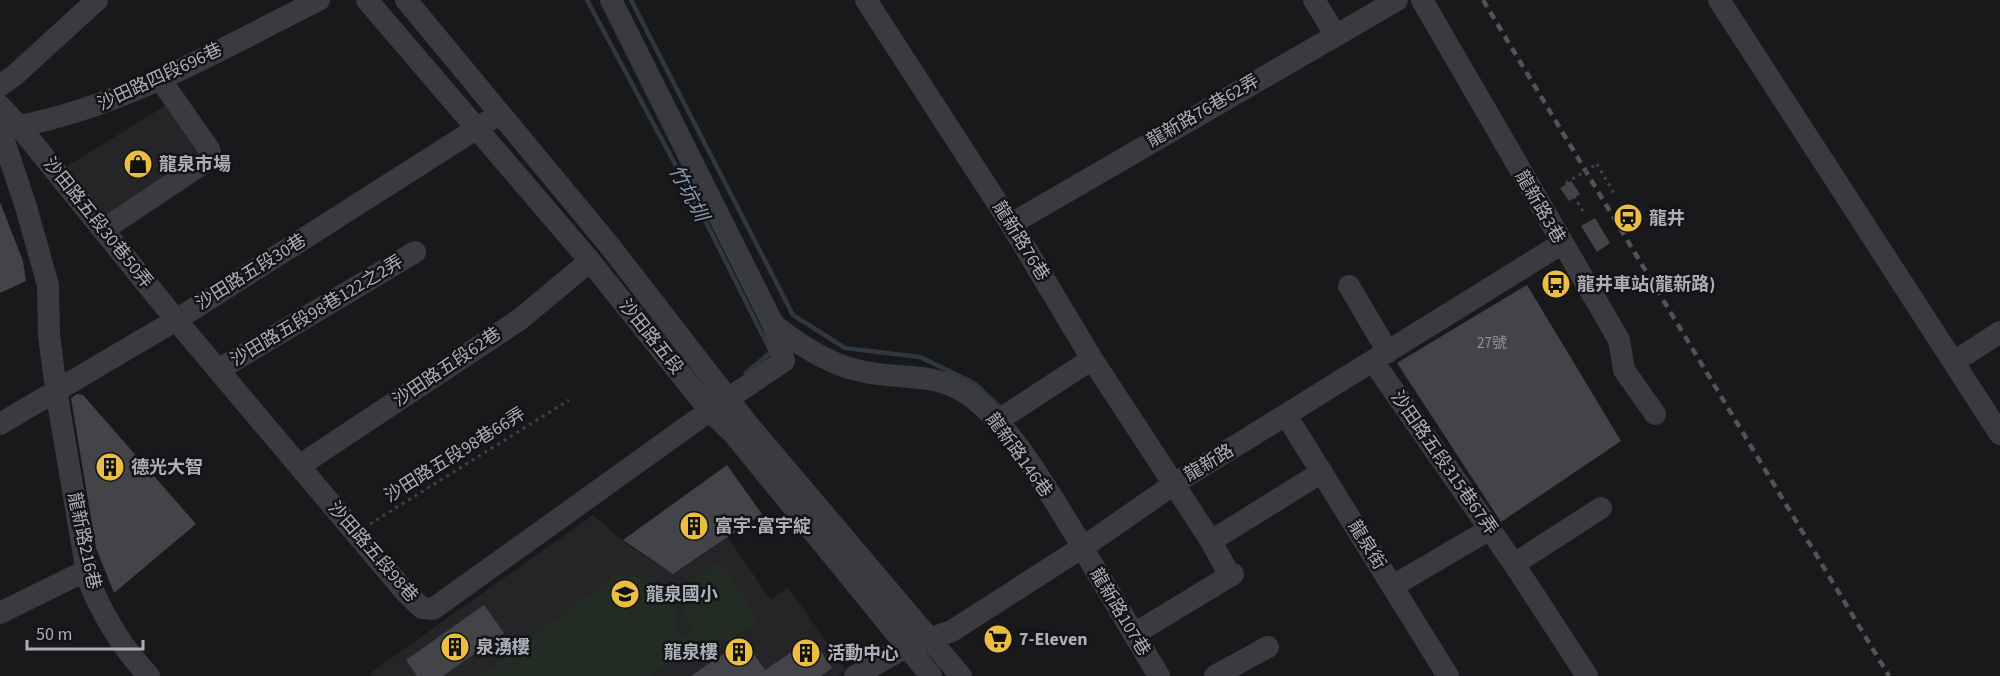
<svg xmlns="http://www.w3.org/2000/svg" width="2000" height="676" font-family="'Source Sans 3','Noto Sans TC',sans-serif">
<rect width="100%" height="100%" fill="#19191b"/>
<path fill="#252528" d="M170 103 208 162 103 230 67 166Z
M593 515 628 545 673 574 728 538 771 600 788 587 846 670 837 676H372L370 673Z"/>
<path fill="#232b25" d="M720 562 759 621 711 653 703 641 650 676H479L615 575C641 572 668 583 675 610 678 619 677 630 679 638L694 627 672 594Z"/>
<g fill="none" stroke-linecap="round" stroke-linejoin="round">
<path stroke="#2f373f" stroke-width="4.5" d="M587 0 704 218 771 352 746 373
M631 0 793 315 845 348 920 357 974 383 1003 410"/>
</g>
<path fill="#434448" d="M1571 181 1580 194 1569 201 1560 188Z
M0 202 23 261 26 281 0 293Z
M1595 218 1610 243 1597 252 1581 226Z
M1527 285 1621 441 1501 522 1397 363Z
M77 394 83 395 196 524 114 593 96 548 71 398Z
M727 465 762 514 673 574 623 540Z
M484 605 504 633 443 676H417L406 660Z
M812 638 832 668 821 676H691L744 640 765 670Z"/>
<g fill="none" stroke-linecap="round" stroke-linejoin="round">
<path stroke="#404247" stroke-width="3" stroke-dasharray="3 4.5" stroke-linecap="butt" d="M1597 164 1615 195
M1566 183 1584 213
M370 524 569 400"/>
<path stroke="#3a3b40" stroke-width="22" d="M367 0 590 261 710 411 733 433 931 676
M406 0 609 245 746 422 961 676
M866 0 1011 224 1092 359 1211 541 1230 576
M1314 0 1335 34
M1422 0 1619 340 1624 370 1655 414
M1719 0 2000 434
M0 86 15 75 97 0
M0 106 19 126C127 105 222 48 319 0
M19 126 176 320 407 594 422 608 433 609 698 419 784 361 773 324 611 0
M0 129 26 207 48 285 49 335 56 390 88 579C103 616 121 647 149 676
M1011 224 1397 0
M103 230 211 158 209 149 160 79
M1349 286 1388 352
M773 324C799 345 831 366 865 372 895 378 927 374 955 387 1006 411 1052 499 1083 547
M1373 361 1514 564 1587 676
M1954 362 2000 332
M218 370 415 252
M1286 415 1448 676
M997 421 1092 359
M0 424 176 320 490 120
M299 466 519 320 590 261
M1211 541 1322 472
M1082 547 1159 676
M1514 564 1601 508
M1393 586 1490 529
M0 613 87 570
M1134 634 1233 574
M855 676 906 647 952 631 1095 539 1174 484 1561 244
M1215 676 1268 647"/>
<path stroke="#515359" stroke-width="4.5" stroke-dasharray="8 6" stroke-linecap="butt" d="M1483 0 1889 676"/>
<path stroke="#404247" stroke-width="3" stroke-dasharray="3 4.5" stroke-linecap="butt" d="M1566 183 1597 164"/>
</g>
<defs>
<g id="shop-disc" transform="scale(1.5)"><circle r="9.5" fill="#eabe42" stroke="#141416"/><path d="M-5-2.5h2.3a2.7 3.5 0 0 1 5.4 0H5L5.5 6h-11ZM-1.5-2.5h3a1.5 2.3 0 0 0-3 0Z" fill="#111"/></g>
<g id="station-disc" transform="scale(1.5)"><circle r="9.5" fill="#eabe42" stroke="#141416"/><path d="M-3-6H3Q5-6 5-4V2Q5 4 3 4L4.5 6H3L1.5 4h-3L-3 6H-4.5L-3 4Q-5 4-5 2V-4Q-5-6-3-6ZM-3.5-4v3h7v-3ZM-3.5 1v1.5H-2V1ZM2 1v1.5H3.5V1Z" fill="#111"/></g>
<g id="bus-disc" transform="scale(1.5)"><circle r="9.5" fill="#eabe42" stroke="#141416"/><path d="M-5-6H5V4H4V6H2V4H-2V6H-4V4H-5ZM-3.5-4V0h7V-4ZM-3.5 1.2v1.5H-2V1.2ZM2 1.2v1.5H3.5V1.2Z" fill="#111"/></g>
<g id="building-disc" transform="scale(1.5)"><circle r="9.5" fill="#eabe42" stroke="#141416"/><path d="M-4-6H4V6H1V3H-1V6H-4ZM-2.5-4.3h1.7v1.8h-1.7ZM.8-4.3h1.7v1.8H.8ZM-2.5-1h1.7V.8h-1.7ZM.8-1h1.7V.8H.8Z" fill="#111"/></g>
<g id="school-disc" transform="scale(1.5)"><circle r="9.5" fill="#eabe42" stroke="#141416"/><path d="M0-5L7-2L0 1L-7-2ZM-4 1L0 2.5L4 1V4Q0 6-4 4Z" fill="#111"/></g>
<g id="supermarket-disc" transform="scale(1.5)"><circle r="9.5" fill="#eabe42" stroke="#141416"/><path d="M-6-5.5h2.5l.6 2H6L4.5 2H-2.5L-4.4-4H-6ZM-1.5 3.2a1.3 1.3 0 1 0 .1 0ZM3 3.2a1.3 1.3 0 1 0 .1 0Z" fill="#111"/></g>
</defs>
<g fill-rule="evenodd">
<use href="#shop-disc" x="138" y="164"/>
<use href="#station-disc" x="1628" y="218"/>
<use href="#bus-disc" x="1556" y="284"/>
<use href="#building-disc" x="110" y="467"/>
<use href="#building-disc" x="694" y="526"/>
<use href="#school-disc" x="625" y="594"/>
<use href="#supermarket-disc" x="998" y="639"/>
<use href="#building-disc" x="455" y="647"/>
<use href="#building-disc" x="739" y="652"/>
<use href="#building-disc" x="806" y="653"/>
</g>
<g text-anchor="middle" dominant-baseline="central" stroke-width="5" stroke-linejoin="round" paint-order="stroke">
<g font-size="15" fill="#92949e">
<text x="1492" y="343">27號</text>
</g>
<g font-size="18" fill="#acafba" stroke="#141416">
<text transform="translate(160 77) rotate(-25)">沙田路四段696巷</text>
<text transform="translate(1203 111) rotate(-30)">龍新路76巷62弄</text>
<text transform="translate(1540 207) rotate(60)">龍新路3巷</text>
<text transform="translate(98 223) rotate(51)">沙田路五段30巷50弄</text>
<text transform="translate(1021 241) rotate(58)">龍新路76巷</text>
<text transform="translate(251 272) rotate(-32)">沙田路五段30巷</text>
<text transform="translate(317 311) rotate(-31)">沙田路五段98巷122之2弄</text>
<text transform="translate(651 337) rotate(51)">沙田路五段</text>
<text transform="translate(447 367) rotate(-34)">沙田路五段62巷</text>
<text transform="translate(455 455) rotate(-32)">沙田路五段98巷66弄</text>
<text transform="translate(1019 455) rotate(54)">龍新路146巷</text>
<text transform="translate(1209 463) rotate(-31)">龍新路</text>
<text transform="translate(1444 463) rotate(55)">沙田路五段315巷67弄</text>
<text transform="translate(84 541) rotate(78)">龍新路216巷</text>
<text transform="translate(1367 545) rotate(58)">龍泉街</text>
<text transform="translate(373 552) rotate(49)">沙田路五段98巷</text>
<text transform="translate(1120 612) rotate(59)">龍新路107巷</text>
</g>
<g font-size="18" font-weight="bold" fill="#acafba" stroke="#141416" text-anchor="start">
<text x="159" y="164">龍泉市場</text>
<text x="1649" y="218">龍井</text>
<text x="1577" y="284">龍井車站(龍新路)</text>
<text x="131" y="467">德光大智</text>
<text x="715" y="526">富宇-富宇綻</text>
<text x="646" y="594">龍泉國小</text>
<text x="1019" y="639">7-Eleven</text>
<text x="476" y="647">泉湧樓</text>
<text x="718" y="652" text-anchor="end">龍泉樓</text>
<text x="827" y="653">活動中心</text>
</g>
<g font-size="20" font-style="italic" fill="#859ab3" stroke="#141416">
<text transform="translate(688 193) rotate(62)">竹坑圳</text>
</g>
</g>
<path d="M27 640v9h116v-9" fill="none" stroke="#acafba" stroke-width="3"/>
<text x="36" y="640" font-size="18" fill="#acafba" stroke="#141416" stroke-width="4.5" paint-order="stroke">50 m</text>
</svg>
